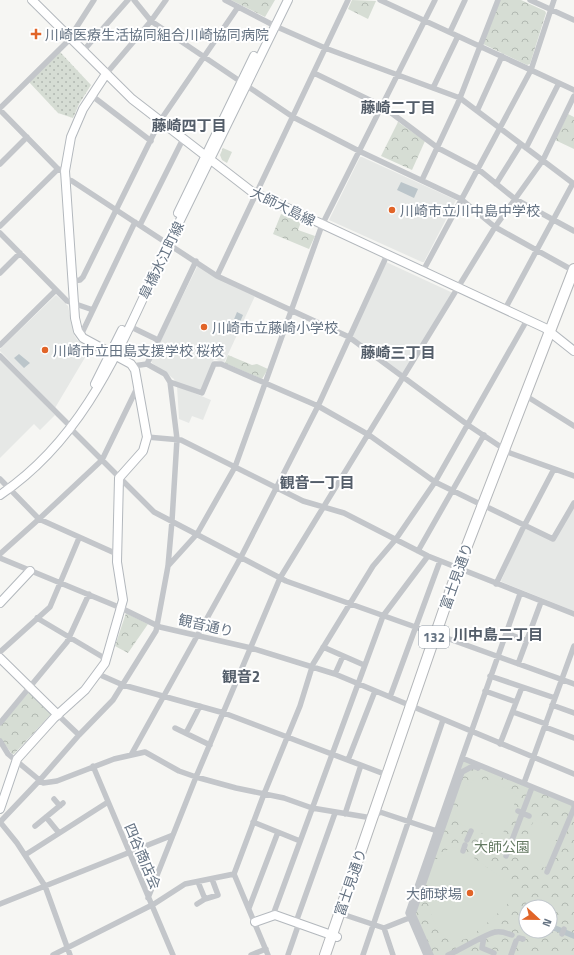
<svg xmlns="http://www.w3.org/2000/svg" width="574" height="955" font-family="'Titillium Web','Noto Sans JP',sans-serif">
<defs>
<pattern id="grass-dots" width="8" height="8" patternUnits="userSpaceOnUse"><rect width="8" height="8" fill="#d6ddd4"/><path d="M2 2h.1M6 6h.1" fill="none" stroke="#b1b8b1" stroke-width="1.8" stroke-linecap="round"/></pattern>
<pattern id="forest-crowns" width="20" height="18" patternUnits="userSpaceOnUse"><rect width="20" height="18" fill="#d6ddd4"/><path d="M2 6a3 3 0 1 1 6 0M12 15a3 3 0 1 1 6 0" fill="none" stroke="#b1b8b1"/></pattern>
</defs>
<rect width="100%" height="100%" fill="#f6f6f3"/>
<path fill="#e6e8e6" d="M360 157H362L456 200 424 262H422L329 220Z
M386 262 453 293 403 374 352 336Z
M199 266 255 296 224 363 214 359 201 391 175 382 174 379 152 363 151 360 197 267Z
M56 295 68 306 74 335 78 341 90 349 55 408 0 351V349Z
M0 359 55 415 40 430 34 424 0 458Z
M177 386 211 400 203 420 192 416 189 423 179 419Z
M574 508V611L502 582 501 581 524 529 527 528 554 541Z"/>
<path fill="url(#grass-dots)" d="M60 52 91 85 79 104 73 118 58 113 29 82Z"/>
<path fill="url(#forest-crowns)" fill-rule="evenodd" d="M231 0H275L265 17Z
M352 0 376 1 368 19 348 9Z
M500 0H521L545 11 546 13 530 64 527 65 483 44Z
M568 114 574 117V149L555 140Z
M398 122 425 141 412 170 381 156Z
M223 148 232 152 227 163 222 160 220 155Z
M281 214 301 222 298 230 315 236 309 249 273 234Z
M228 355 252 365 257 364 268 369 262 379 225 363Z
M126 613 148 624 128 653 115 646Z
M30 691 52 713 14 754H12L0 738V726Z
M465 761 574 806V955H429L410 914 463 762ZM526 907H550V931H526Z"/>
<path fill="#d6ddd4" d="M479 778 513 791 517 797 502 836 495 839 462 825 455 814C461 799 463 783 479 778Z
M534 820 560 830 545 868 518 858Z
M453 847 464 851 512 885V900C502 909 476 935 465 939 430 954 408 865 453 847Z"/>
<path fill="#bbc5ca" d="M401 182 418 189 414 198 397 190Z
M237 312 243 315 236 332 230 329Z
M19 354 30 363 24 368 14 358Z
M550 923 574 933V939L550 929Z"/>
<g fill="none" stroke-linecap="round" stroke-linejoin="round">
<g stroke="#b3b8bd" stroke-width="10">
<path id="secondary" d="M32 0 132 99 251 191 545 328 574 351
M178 213 254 56
M95 384 122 330
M0 495C90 434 123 338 168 245 208 163 248 82 288 0
M0 603 30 571
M0 658 58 715
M0 809 17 759 54 718 85 690 105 663 123 600 117 562 119 478 143 451 147 437 135 370 131 364 83 338 78 331 75 318 65 171 71 137 83 109 106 74
M255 922 275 915 337 937"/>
</g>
<g stroke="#b4b7ba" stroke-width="12">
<path id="highway" d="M325 955 458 569 574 269"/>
</g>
<path stroke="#c3c6ca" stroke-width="5.5" d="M134 0 151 21 293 117 359 151 461 199 495 227 574 271
M225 0 275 26 325 48 460 98 574 184
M380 0 574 90
M530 0 574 20
M450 32 465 0
M83 51 128 0
M314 73 382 106 438 148 478 169 515 199 574 231
M106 74 151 21 166 0
M433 88 458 36
M91 95 151 141
M0 108 67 42 94 0
M0 110 58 169
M477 111 502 56
M526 148 559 83
M0 164 27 137
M65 179 72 181 217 276 349 337 468 425 510 453 574 476
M422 180 458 103 498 0
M496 184 521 144
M140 225 183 139
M0 226 58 169 65 171
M0 233 67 301 93 310
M423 271 531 70 554 0
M0 273 20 253
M217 276 348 0
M73 281 80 280 83 277 160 121 238 7
M505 309 573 183
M129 326 158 340
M81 335 135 222
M0 345 56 290
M0 356 67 423
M147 364 196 261
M170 382 202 393 214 364H221L318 406 369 435 435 482 482 505
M531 399 574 426
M70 428 154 512 286 581 435 634
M147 437 181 440 303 501 344 513 428 556 574 614
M0 479 39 519 117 554
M489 508 553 539 574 503
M418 551 484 435
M0 554 39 519 102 460 138 386
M0 558 121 608 160 627 251 648 335 674 574 774
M168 566 197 534 235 467 322 225 435 0
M496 584 522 530 554 469
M37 618 106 659
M506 633 527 641
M441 636 574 684
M323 647 364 665
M0 652 50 607 79 538
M518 664 541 602
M98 674 123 685 224 713 387 775
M335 674 343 656
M490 676 555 698
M485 691 516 702
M390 697 440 561
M552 705 574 713
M513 712 546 724
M58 715 79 735
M0 723 67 642 89 594
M545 727 574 738
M175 728 210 745
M186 733 200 706
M0 741 8 754 43 783 57 781 114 759 145 752 179 771 196 777 236 788 284 798 312 808 372 818 380 812 437 831
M500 744 522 687
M131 755 241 557 318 406 387 255
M462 758 520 594
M348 760 375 691
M93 766 173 955
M524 783 574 646
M54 799 60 806
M518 811 529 816
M345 814 361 765
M46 817 59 833
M0 822 39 781 79 735 113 700 156 631 168 566 172 521 177 439 170 382 165 374 147 364 133 366
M0 822 17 843 45 886 70 955
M253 822 300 841
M35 826 63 803
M467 840 471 831
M463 851 465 845
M25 855 108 802
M506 856 531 790
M547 872 574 808
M234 874 264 794 300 706 313 664 373 566 396 539 435 482 527 320
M198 882 205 899
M148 898 196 777 280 578 495 227 543 160 574 96
M0 904 173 835
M197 904 205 899 218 895 212 879
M249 908 278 832
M273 915 383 616 428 556
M345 915 384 928 409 918
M296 922 335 813
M384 928 393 955
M562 934 564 929
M484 937 482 948 494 953
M519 938 523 939
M53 955 154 904 185 884 234 874 268 955
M251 955 266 949
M288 955 299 923
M363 955 443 720
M426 955 408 913 462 758 574 804
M431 955 413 914 462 772 473 766 478 768
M448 955C460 950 487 933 496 932 502 931 506 933 512 935
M511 955 516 941"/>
<use href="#secondary" stroke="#fff" stroke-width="8"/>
<use href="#highway" stroke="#fff" stroke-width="10"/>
</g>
<g fill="#e16428" stroke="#fff" stroke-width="1.5">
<path d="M34 28h4v4h4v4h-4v4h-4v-4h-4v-4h4z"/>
<circle cx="392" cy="210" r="4"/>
<circle cx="204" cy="327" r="4"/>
<circle cx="45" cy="350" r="4"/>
<circle cx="470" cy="893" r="4"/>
</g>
<g text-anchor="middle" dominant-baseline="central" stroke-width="4" stroke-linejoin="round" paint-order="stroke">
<rect fill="#fff" stroke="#939da8" stroke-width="1" x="419" y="626" width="30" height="22" rx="3"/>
<g font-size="13" font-weight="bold" fill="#657383">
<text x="434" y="637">132</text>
</g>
<g font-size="14" fill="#657383" stroke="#fff" text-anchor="start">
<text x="45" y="34">川崎医療生活協同組合川崎協同病院</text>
<text x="400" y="210">川崎市立川中島中学校</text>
<text x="212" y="327">川崎市立藤崎小学校</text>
<text x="53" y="350">川崎市立田島支援学校 桜校</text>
<text x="462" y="893" text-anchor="end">大師球場</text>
</g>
<g font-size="14" fill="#657383" stroke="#fff">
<text transform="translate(283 206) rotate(26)">大師大島線</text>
<text transform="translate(161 260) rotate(-64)">皐橋水江町線</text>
<text transform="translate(456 576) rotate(-70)">富士見通り</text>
<text transform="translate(206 625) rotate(13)">観音通り</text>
<text transform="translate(143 856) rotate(67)">四谷商店会</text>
<text transform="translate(350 882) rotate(-71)">富士見通り</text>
</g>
<g font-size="14" fill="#667b64" stroke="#fff">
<text x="502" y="846">大師公園</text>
</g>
<g font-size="15" font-weight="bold" fill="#535d69" stroke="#fff">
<text x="398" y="107">藤崎二丁目</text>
<text x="189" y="125">藤崎四丁目</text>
<text x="398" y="352">藤崎三丁目</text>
<text x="317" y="482">観音一丁目</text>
<text x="498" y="634">川中島二丁目</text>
<text x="241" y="676">観音2</text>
</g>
</g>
<g transform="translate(538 919) rotate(112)"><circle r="19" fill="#ffffff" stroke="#c1c7cd"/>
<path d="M0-3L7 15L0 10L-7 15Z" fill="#e16428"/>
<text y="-6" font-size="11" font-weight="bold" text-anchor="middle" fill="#657383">N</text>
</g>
</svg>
